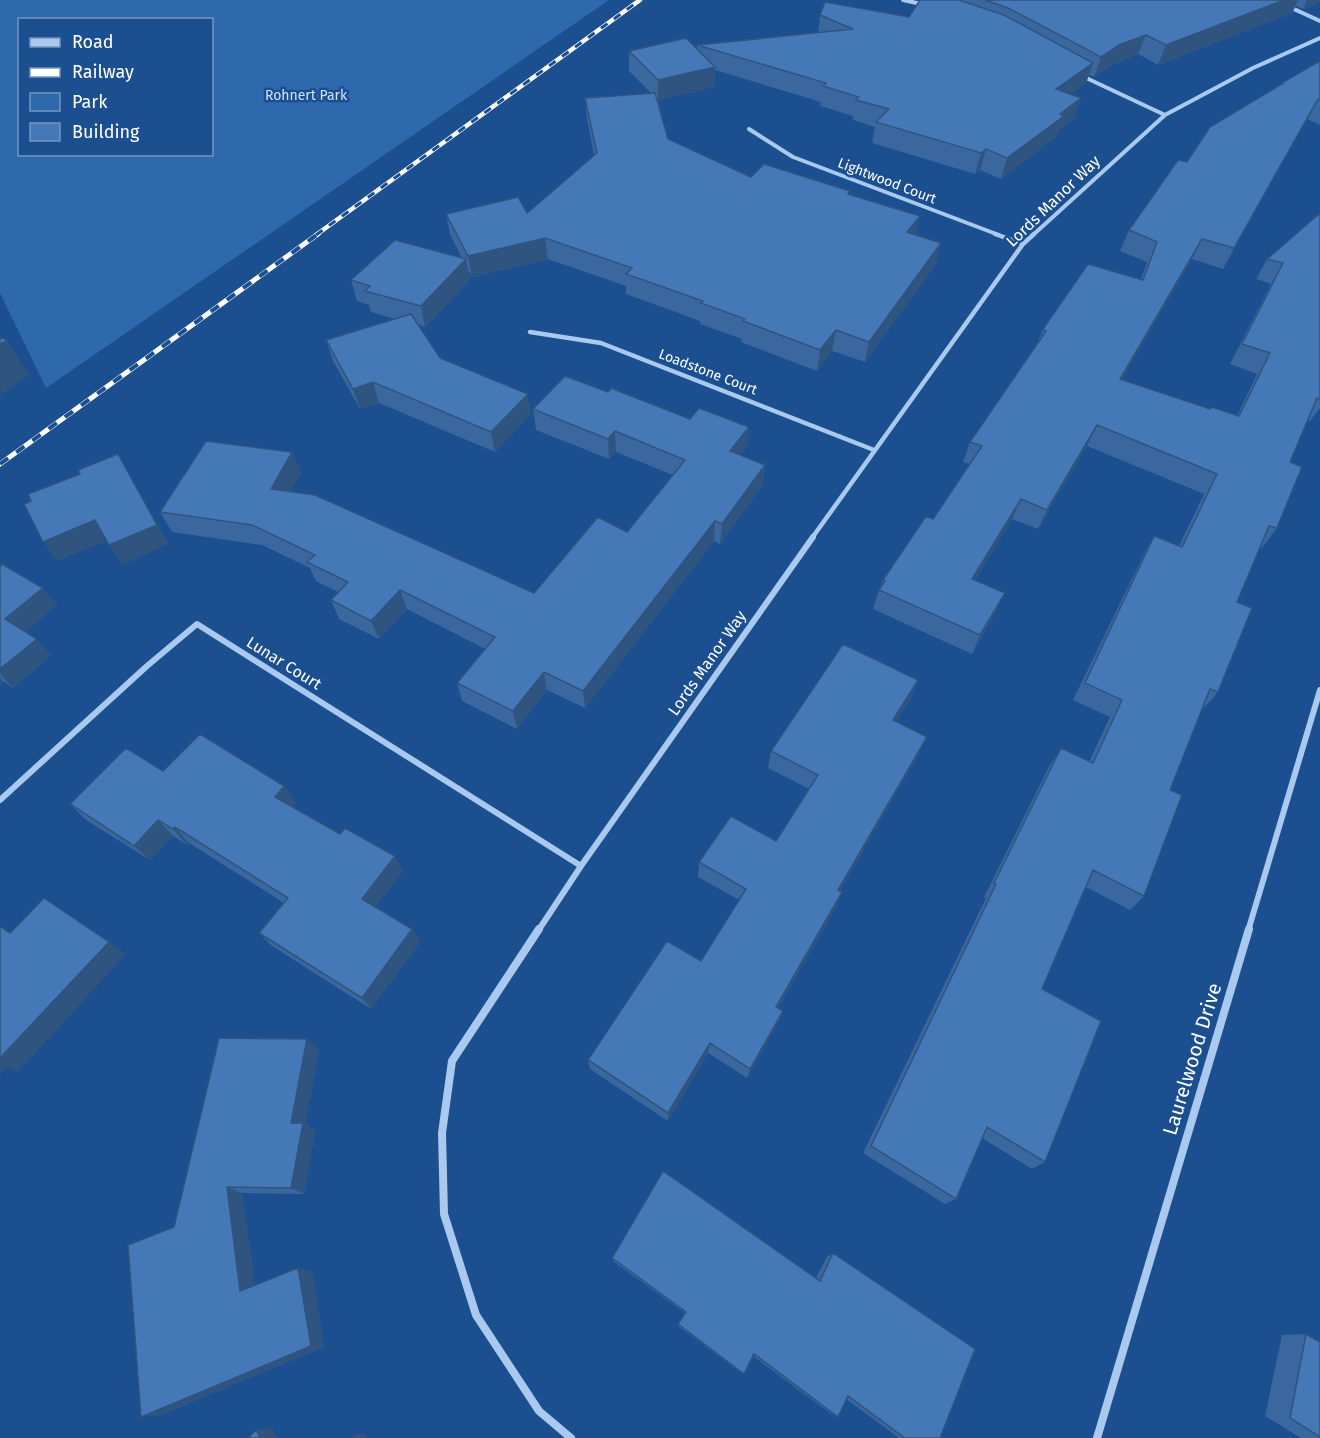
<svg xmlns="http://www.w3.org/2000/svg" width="1320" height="1438" font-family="'Fira Sans',sans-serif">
<rect width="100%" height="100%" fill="#1b4f8f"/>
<path fill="#2e69ad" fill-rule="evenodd" d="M0 0H609L46 388 0 293ZM20 20H212V154H20Z"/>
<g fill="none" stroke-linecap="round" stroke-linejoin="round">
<path stroke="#a9c9ee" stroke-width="4" d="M903 0 926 5
M1274 0 1320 21
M1082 76 1165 115
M749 129 793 157 999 235
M1033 235 1165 115 1253 68 1320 38"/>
<path stroke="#a9c9ee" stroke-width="4.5" d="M995 234 1023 244
M530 332 601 343 874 450
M812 538 1023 244 1034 234"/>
<path stroke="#a9c9ee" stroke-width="6" d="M0 800 147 666 197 624 581 866
M538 931 581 866 813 537
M1248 931 1320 690"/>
<path stroke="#a9c9ee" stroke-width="8" d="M539 929 452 1061 442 1133 444 1214 476 1315 539 1411 571 1438
M1097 1438 1249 929"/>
<g stroke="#fff" stroke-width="4.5">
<path id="rail-far1" d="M316 235 640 0"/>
</g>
<g stroke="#fff" stroke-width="5">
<path id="rail" d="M0 464 318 234"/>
</g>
<use href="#rail-far1" stroke="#1b4f8f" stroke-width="3" stroke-dasharray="8" stroke-linecap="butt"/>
<use href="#rail" stroke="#1b4f8f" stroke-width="4" stroke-dasharray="10" stroke-linecap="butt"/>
</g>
<path fill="#3a679d" d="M920 0H1320V2L1303 9 1296 6 1292 13 1158 65 1138 54 1112 65 1094 77 1089 75 1086 83 1070 94 1081 98 1074 119 1059 130 1057 136 1001 179 980 170 975 174 872 143 875 127 853 120V116L820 106 821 102 715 70 714 87 658 100 668 139 751 177 850 195 916 235 936 264 865 362 832 351 817 371 741 342 742 339 700 324V321L626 294V286L548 259 472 277 468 270 470 280 425 327 419 325 440 358 531 414 495 452 379 403 360 409 333 361 326 340 395 319 371 312 369 305 357 301 351 280 462 258 450 234 446 214 527 213 594 155 587 119 585 98 652 94 629 71V51L697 50V45L818 33 820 15 909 17Z
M1320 61V125L1307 119 1223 269 1192 259 1122 379 1210 409 1237 416 1257 374 1230 364 1271 284 1256 279 1267 259 1320 213V408L1310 421 1307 420 1290 462 1277 528 1262 548 1260 547 1237 602 1218 692 1202 710 1170 790 1144 896 1130 910 1086 887 1042 989 1045 1162 1032 1169 982 1138 956 1199 945 1204 863 1153 986 898 984 897 1050 765 1061 748 1089 762 1110 717 1073 700 1143 556 1154 536 1179 546 1204 494 1087 446 1038 529 1012 519 975 580 996 612 972 654 873 609 879 590 883 580 933 519 970 464 963 462 970 442 1037 344 1043 329 1141 279 1147 262 1120 251 1129 230 1187 162 1278 87 1280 84Z
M608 392 690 419 749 427 747 447 740 455 765 465 763 485 720 544 714 541 585 708 547 690 517 729 462 701 457 683 485 649 407 609 379 639 339 619 331 600 338 592 316 581 310 568 262 545 172 532 160 512 301 472 290 491 534 593 627 532 673 475 616 452 609 459 536 430 533 409Z
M0 566 57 605 25 632 51 655 13 688 3 681 0 687Z
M918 680 911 698 896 722 919 754 840 891 837 906 778 1008 783 1011 779 1022 747 1078 708 1053 668 1121 590 1069 588 1060 701 961 739 900 698 877 699 862 776 841 809 789 768 768 771 751Z
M163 771 284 786 295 803 291 807 403 871 375 907 412 929 420 942 371 1009 272 946 259 933 284 903 189 843 187 845 173 836 150 860 86 820 70 804Z
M319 1049 305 1124 315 1131 304 1194 242 1193 255 1285 312 1271 324 1347 161 1415 174 1227Z
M833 1253 940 1438H899L846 1399 838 1417 831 1414 753 1356 744 1374 741 1373 678 1326 685 1313 614 1262 612 1258 816 1278 827 1257Z
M1306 1334 1320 1342V1438H1301L1265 1416 1282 1335Z"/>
<path fill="#305480" d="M1284 0H1298L1292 13 1158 65 1166 45Z
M1307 0H1320V2L1303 9Z
M1146 35 1138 54 1112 65 1094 77 1101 57 1119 45Z
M1093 63 1086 83 1049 109 1056 89Z
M715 67 714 87 658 100V80Z
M1081 98 1074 119 1059 130 1057 136 1001 179 1007 158 1060 114Z
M1318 99 1307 119 1223 269 1234 248Z
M986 149 980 170 975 174 981 153Z
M920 216 916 236 907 232Z
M545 238 548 259 472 277 468 256Z
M1202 239 1192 259 1111 399 1120 379Z
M941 243 936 264 865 362 869 342Z
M466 259 470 280 425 327 421 306Z
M836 330 832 351 817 371 820 350Z
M7 340 29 375 0 395V345Z
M373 382 379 403 360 409 353 389Z
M528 394 531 414 495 452 491 432Z
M1097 425 1087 446 1038 529 1047 510Z
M749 427 747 447 728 471 730 451Z
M615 431 616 452 609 459 608 439Z
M292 452 301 472 280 509 271 489Z
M118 454 169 544 122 565 109 545Z
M765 465 763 485 720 544 722 524Z
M1021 499 1012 519 965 598 972 579Z
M95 520 109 540 57 561 43 542Z
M715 521 714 541 585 708 583 691Z
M43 588 57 605 20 637 5 619Z
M400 590 407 609 379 639 371 621Z
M1005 593 996 612 972 654 980 635Z
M37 639 51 655 13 688 0 674V669Z
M544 672 547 690 517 729 513 711Z
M0 678 3 681 0 687Z
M918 680 911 698 887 738 893 720Z
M927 737 919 754 833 904 838 890Z
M284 786 295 803 286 813 275 797Z
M158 820 173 836 150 860 134 846Z
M175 827 189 843 187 845 173 829Z
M395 856 403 871 371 912 362 899Z
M842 892 837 906 772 1018 776 1007Z
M412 929 420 942 371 1009 362 998Z
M109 942 126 954 18 1072 7 1067 0 1075V1058Z
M783 1011 779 1022 747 1078 750 1069Z
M307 1039 319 1049 305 1124 315 1131 304 1194 291 1188V1123Z
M710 1043 708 1053 668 1121V1113Z
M227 1187 242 1193 256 1293 240 1291Z
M298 1268 312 1271 324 1347 161 1415 141 1417Z
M272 1428 278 1438H260L256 1430Z
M364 1433 367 1438H353L352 1436Z"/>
<path fill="#4478b7" stroke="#305480" stroke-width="1.5" d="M920 0H959L1004 15 1093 63 1056 89 1081 98 1060 114 1064 116 1007 158 986 149 981 153 876 122 889 109 856 100 859 97 823 86 826 83 697 45 853 29 820 15 825 2 909 17Z
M985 0H1284L1166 45 1146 35 1119 45 1101 57 1008 8Z
M686 38 715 67 658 80 629 51Z
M1320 61V100L1318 99 1234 248 1202 239 1120 379 1210 409 1212 407 1239 416 1270 353 1242 344 1283 263 1267 259 1320 213V399L1317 398 1290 462 1302 467 1277 528 1269 526 1237 602 1252 608 1218 692 1210 689 1170 790 1182 795 1144 896 1093 870 1042 989 1101 1021 1045 1162 987 1127 956 1199 871 1146 996 884 994 883 1061 748 1093 763 1122 700 1085 683 1154 536 1182 547 1217 474 1097 425 1047 510 1021 499 972 579 1005 593 980 635 879 590 885 581 883 580 926 516 933 519 982 446 970 442 1046 331 1043 329 1088 264 1143 280 1157 242 1129 230 1178 160 1187 162 1210 127 1282 84H1280Z
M655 93 668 139 751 177 764 164 850 191 848 194 920 216 907 232 941 243 869 342 836 330 820 350 743 321 745 319 701 303 703 301 626 274 632 268 545 238 468 256 446 214 518 197 527 213 597 153 585 98Z
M395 240 466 259 421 306 365 291 370 286 351 280Z
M411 314 440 358 528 394 491 432 373 382 353 389 326 340Z
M0 337 7 340 0 345Z
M565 376 608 392 611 388 690 419 699 408 749 427 730 451 765 465 722 524 715 521 583 691 544 672 513 711 457 683 495 637 400 590 371 621 331 600 348 582 307 562 315 555 252 525 160 512 206 441 292 452 271 489 315 495 534 593 598 517 627 532 685 460 615 431 608 439 533 409Z
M118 454 157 525 109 545 95 520 43 542 24 504 31 501 28 494 80 474 78 470Z
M2 564 43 588 5 619 37 639 0 669V566Z
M843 644 918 680 893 720 927 737 838 890 842 892 776 1007 783 1011 750 1069 710 1043 668 1113 588 1060 667 941 701 961 746 889 699 862 731 816 776 841 818 775 771 751Z
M200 734 284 786 275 797 340 834 345 828 395 856 362 899 412 929 362 998 259 933 288 898 175 827 173 829 158 820 134 846 70 804 126 748 163 771Z
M44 898 109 942 0 1058V926L10 933Z
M219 1038 307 1039 291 1123H303L291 1188 227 1187 240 1291 298 1268 311 1346 141 1417 128 1245 174 1227Z
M663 1171 820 1281 833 1253 975 1349 940 1438H905L848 1396 838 1417 754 1354 744 1374 678 1324 686 1312 612 1258Z
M1306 1334 1320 1342V1437L1290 1418Z
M256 1430 260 1438H248Z"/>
<g text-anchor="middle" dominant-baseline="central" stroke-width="5" stroke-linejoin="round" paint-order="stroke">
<g font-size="14" fill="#cfe3fa" stroke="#1b4f8f">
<text x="306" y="95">Rohnert Park</text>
</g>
<g font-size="14" fill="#fff" stroke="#1b4f8f">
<text transform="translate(887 181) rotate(21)">Lightwood Court</text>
<text transform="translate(708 372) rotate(21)">Loadstone Court</text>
</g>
<g font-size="16" fill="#fff" stroke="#1b4f8f">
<text transform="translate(1053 201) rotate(-44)">Lords Manor Way</text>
<text transform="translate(284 663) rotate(32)">Lunar Court</text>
<text transform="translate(707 663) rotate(-55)">Lords Manor Way</text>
</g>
<g font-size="20" fill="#fff" stroke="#1b4f8f">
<text transform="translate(1192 1059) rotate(-73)">Laurelwood Drive</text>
</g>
</g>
<rect x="18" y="18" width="195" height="138" fill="#1b4f8f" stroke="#7695bc" stroke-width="1.5"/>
<rect x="30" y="38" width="30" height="9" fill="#a9c9ee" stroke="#7695bc" stroke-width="1.5"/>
<text x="72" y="48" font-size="18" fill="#ffffff">Road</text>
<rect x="30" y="68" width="30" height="9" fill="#ffffff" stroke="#7695bc" stroke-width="1.5"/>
<text x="72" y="78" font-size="18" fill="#ffffff">Railway</text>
<rect x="30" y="93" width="30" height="18" fill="#2e69ad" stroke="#7695bc" stroke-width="1.5"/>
<text x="72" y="108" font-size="18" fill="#ffffff">Park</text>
<rect x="30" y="123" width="30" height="18" fill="#4478b7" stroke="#7695bc" stroke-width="1.5"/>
<text x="72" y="138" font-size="18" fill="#ffffff">Building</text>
</svg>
